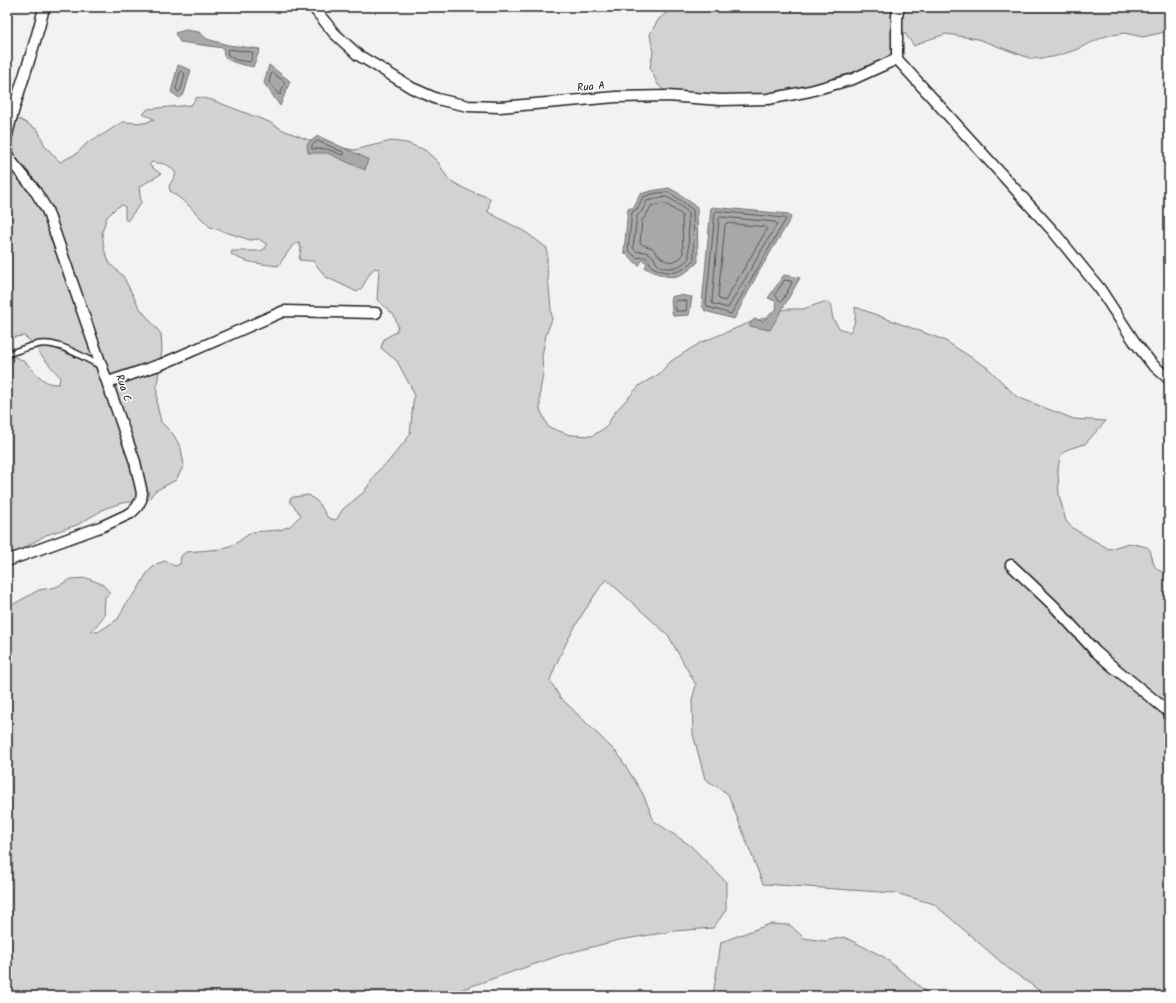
<svg xmlns="http://www.w3.org/2000/svg" width="1176" height="1003" font-family="Kalam,sans-serif">
<rect width="100%" height="100%" fill="#f2f2f2"/>
<filter id="ink" filterUnits="userSpaceOnUse"><feTurbulence type="fractalNoise" baseFrequency=".025" numOctaves="2"/><feDisplacementMap in="SourceGraphic" scale="8" xChannelSelector="R" yChannelSelector="G"/><feConvolveMatrix kernelMatrix="1 2 1 2 8 2 1 2 1" color-interpolation-filters="sRGB"/></filter>
<g filter="url(#ink)">
<path fill="#d2d2d2" stroke="#777" d="M673 7H1169V31L1143 37 1124 33 1106 36 1073 51 1053 57 1032 59 978 39 946 34 927 40 914 46 904 32 901 34 890 54 879 67 859 78 769 95 671 97 658 85 650 68 653 52 650 34 658 20Z
M197 97 212 100 269 122 283 130 319 144 354 150 391 141 407 143 425 150 438 162 448 179 465 189 490 198 488 212 527 233 547 248V267L552 319 546 335 542 356 543 374 540 391V409L548 427 570 435 592 436 606 427 615 412 640 385 659 374 671 361 700 343 751 322 768 317 785 309H803L824 302 830 303 833 319 839 328 850 332C855 325 856 316 855 307L858 308 944 340 988 368 1017 397 1074 419 1106 421 1085 444 1068 449 1060 456 1058 470 1059 495 1066 521 1074 529 1109 549 1129 543 1147 547 1150 550 1154 565 1157 569 1169 576V996H1047L1009 969 934 904 895 893 763 884 728 794 705 779 693 734 692 700 696 685 668 635 606 579C583 611 564 642 550 680L559 696 618 754 643 794 654 821 691 846 726 882V910L713 928 675 931 619 940 561 955 460 990 452 996H7V605L10 606 39 590 56 587 71 579 87 578 102 584 110 593 105 597 104 616 92 631 98 632 118 619 127 602 137 591 147 573 156 564 165 561 175 566 180 564 181 556 186 552 221 549 235 544 252 532 280 530 290 526 301 515 290 502V499L293 497 309 495 319 503 328 518 336 520 343 509 364 492 377 472 388 462 410 435 414 393 397 361 381 348 384 339 396 332 398 326 394 315 377 300 379 269 375 268C366 274 366 287 357 292L326 277 313 261 299 260 301 248 299 243 293 245 278 266C263 264 244 263 231 254L232 251H260L266 248V244L259 239 250 240 210 227 186 203 170 191 169 186 176 174C170 163 163 164 152 162L149 165 161 174 139 187 141 203 127 221 125 219V207L122 205 116 208 107 217 102 232 104 249 110 264 123 276 139 307 161 334 162 350 157 385V405L161 422 173 434 181 448 184 465 176 480 155 491 148 500 122 503 106 508 77 525 46 535 17 552H7V503L9 504 7 500V360L9 357C27 355 34 377 49 383 52 384 56 384 59 384L60 377 40 354 33 343 24 336 7 338V115L21 120 38 130 45 146 60 162 76 154 88 142 104 134 122 122 145 123 154 119 143 114 148 109 191 105Z
M770 924 790 925 804 938 825 941 844 937 884 957 931 996H713L721 942Z"/>
<path fill="#a8a8a8" stroke="#707070" d="M186 30 199 32 207 39 228 45 260 49 253 67C242 64 232 64 224 56L223 48 180 42 175 33Z
M178 65 191 70 184 94 179 98 171 92Z
M269 65 290 81 280 106 264 83Z
M318 136 368 159 365 170 327 153H308L307 144Z
M669 188 678 193 697 207 698 262C677 282 669 279 645 268L647 263 642 260 639 266 624 252 628 209 634 207 640 194 651 191Z
M711 207 789 214 791 218 758 273 734 319 705 311 702 305Z
M784 275 800 278 770 330 749 326 754 319 763 321 777 308 775 301 768 298Z
M679 295 692 297 689 315 674 316 672 312 671 297Z"/>
<g fill="none" stroke-linecap="round" stroke-linejoin="round">
<path stroke="#545454" stroke-width="1" d="M228 49 252 52 253 54 250 62 236 60 228 55Z
M182 71 185 74 181 90 178 92 176 89 180 72Z
M273 73 285 82 280 95 278 94 269 82 271 74Z
M318 141 343 152 344 155H342L327 149H312V145Z
M668 192 676 197 693 210 694 260C680 275 669 275 652 267 648 258 646 255 637 258L628 250 632 212 637 209 643 197 652 194Z
M667 197 674 201 688 212 689 258C682 267 667 272 657 264 655 262 656 261 654 258 650 252 644 251 637 252L633 248 637 216 642 211 647 201Z
M666 204 682 215 683 255C678 261 669 264 663 259 658 256 656 251 652 248 648 246 643 246 640 243L642 220 647 214 651 206Z
M717 211 784 218 786 219 731 314 708 307 706 304 715 213Z
M721 217 775 222 777 224 728 308 713 304 712 302 719 219Z
M727 223 765 227 767 229 725 301 719 299 718 297 725 225Z
M785 280 791 281 792 283 782 301H780L775 295Z
M677 300 687 301 686 311H676L675 302Z"/>
<g stroke="#1c1c1c" stroke-width="8">
<path id="service" d="M7 354C18 351 29 346 40 344 59 341 84 358 101 366"/>
</g>
<g stroke="#1c1c1c" stroke-width="13">
<path id="minor" d="M313 7 334 33 358 55 375 65 412 88 437 99 468 106 500 107 616 97 668 96 720 100 768 99 810 91 853 79 897 59
M897 59 1053 231 1100 289 1134 341 1152 364 1169 379
M897 59V16L899 7
M7 135C17 91 35 50 44 7
M7 153 11 161 34 189 47 210 135 462 142 493 141 500 137 507 131 513 103 526 7 561
M108 382 162 364 284 311 376 313
M1011 565 1054 606 1095 651 1112 666 1169 712"/>
</g>
<use href="#service" stroke="#fff" stroke-width="5"/>
<use href="#minor" stroke="#fff" stroke-width="10"/>
</g>
</g>
<g text-anchor="middle" dominant-baseline="central" stroke-width="3" stroke-linejoin="round" paint-order="stroke">
<g font-size="11" fill="#1c1c1c" stroke="#fff">
<text transform="translate(591 87) rotate(-5)">Rua A</text>
<text transform="translate(123 388) rotate(71)">Rua C</text>
</g>
</g>
<rect width="1176" height="1003" fill="none" stroke="#fff" stroke-width="24"/>
<rect x="12" y="12" width="1152" height="979" fill="none" stroke="#1c1c1c" stroke-width="1.5" filter="url(#ink)"/>
</svg>
